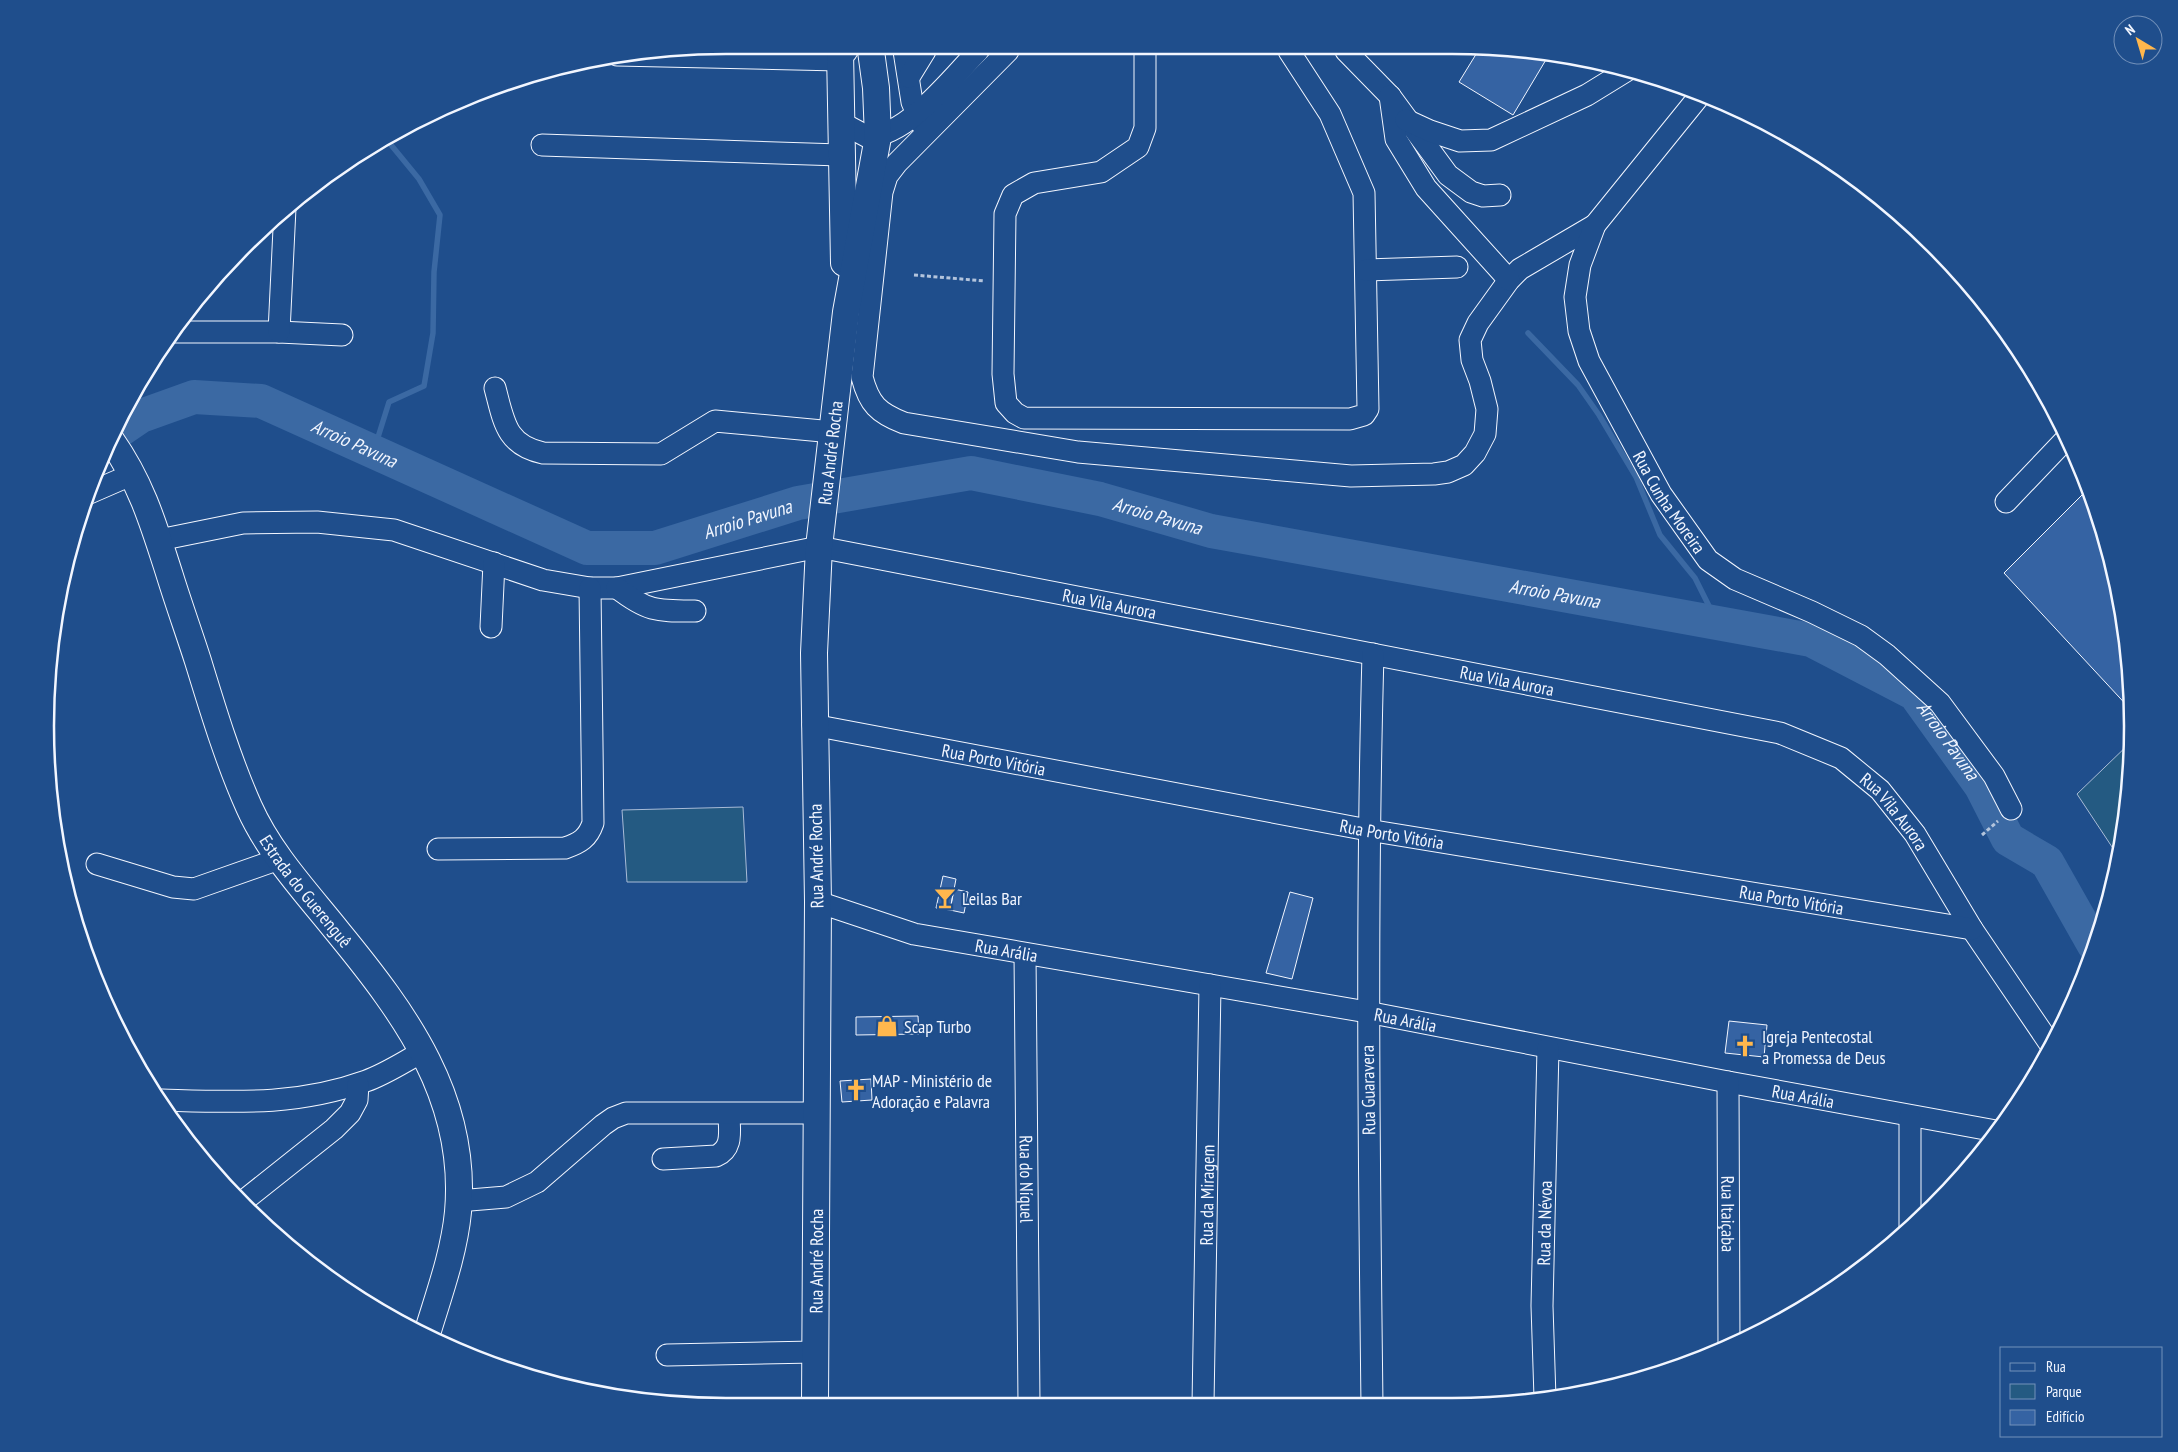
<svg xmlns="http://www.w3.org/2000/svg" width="2178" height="1452" font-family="'PT Sans Narrow',sans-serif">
<rect width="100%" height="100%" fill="#1f4e8c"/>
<path fill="#245a82" stroke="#a8bbd7" d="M2132 741 2120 859 2077 794Z
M743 807 747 882H627L622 810Z"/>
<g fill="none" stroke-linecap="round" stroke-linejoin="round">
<path stroke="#3b69a3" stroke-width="5.5" d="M1528 333 1578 385 1599 415 1636 477 1660 535 1695 578 1717 622
M374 450 389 402 424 386 433 333 434 272 440 215 419 179 387 140"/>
<path stroke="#3b69a3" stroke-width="34" id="s1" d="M116 433 141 416 194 397 261 401 587 548H655L798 503 971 473 1100 499 1211 531 1811 640 1915 694 1981 786 2008 839 2047 862 2094 945"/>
</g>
<path fill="#3563a3" stroke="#f2f6ff" d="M1478 51H1541L1550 53 1513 115 1459 82Z
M2088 489 2120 593 2132 711 2004 573Z
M943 876 956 879 950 910 936 908Z
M954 889 968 892 964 913 950 910Z
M1290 892 1313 898 1292 979 1266 973Z
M918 1016 919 1034 856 1035V1017Z
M1729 1021 1767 1025 1764 1057 1725 1053Z
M871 1079 872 1100 842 1102 840 1081Z"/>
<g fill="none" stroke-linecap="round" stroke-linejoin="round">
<g stroke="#f2f6ff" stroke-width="23">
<g id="minor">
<path d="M904 51 912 102 921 123"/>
<path d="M1008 51 897 163 887 176 882 192 862 377C869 404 878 413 904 423L1078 452 1351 476 1434 474 1448 472 1464 465 1475 453 1485 434 1487 409 1480 381 1472 360 1470 340 1478 323 1509 280 1520 269 1595 225"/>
<path d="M1145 51V128L1138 147 1101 172 1034 183 1013 195 1005 214 1003 374 1006 403 1015 413 1024 418 1350 419 1364 415 1368 409 1364 193 1330 114 1289 51"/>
<path d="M1346 51 1390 96 1448 175 1471 192 1483 196 1500 195"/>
<path d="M617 55 839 60 847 51"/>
<path d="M909 77 925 51"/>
<path id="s2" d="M1701 94 1595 225 1580 265 1575 297 1579 331 1589 361 1661 494 1708 560 1735 579 1812 612 1861 636 1887 655 1940 703 1994 776 2011 809"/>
<path d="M1390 96 1396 139 1426 188 1509 280"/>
<path d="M1406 120 1430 131 1460 141 1491 140 1587 95 1626 71"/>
<path d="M840 122 868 137C908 135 951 79 978 51"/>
<path d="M542 145 840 155"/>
<path d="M1366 270 1457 267"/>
<path d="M174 332H279L342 335"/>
<path d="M279 332 285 208"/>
<path d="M495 388C504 422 506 445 543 453L661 454 715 421 833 432"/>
<path d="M87 494 133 474"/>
<path d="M2006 502 2067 438"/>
<path id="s3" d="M159 540 243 523 317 522 394 530 543 580 590 588H617L819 547 1780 733 1841 758 1880 790 1915 834 1972 929 2050 1044"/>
<path d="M617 588C648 612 657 611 695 611"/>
<path d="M491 627 494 563"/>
<path id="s4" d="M813 725 1368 830 1972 929"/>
<path d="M438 849 565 848C580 843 588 838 593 823L590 588"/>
<path d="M97 864 173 887 194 889 279 859"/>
<path id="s5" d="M818 902 914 934 1367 1012 1728 1082 1996 1131"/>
<path id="s6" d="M1025 954 1029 1404"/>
<path id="s7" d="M1728 1082 1729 1346"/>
<path d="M162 1100C234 1102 297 1106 366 1081 386 1074 405 1061 424 1051"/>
<path d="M1910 1117V1227"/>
<path d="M663 1159 716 1156C734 1148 729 1130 729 1114"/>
<path d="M458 1201 506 1197 537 1182 603 1125 613 1118 626 1113H815"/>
<path d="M241 1203 334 1129 350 1113 357 1100 358 1084"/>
<path d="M667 1355 815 1352"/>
<path id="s8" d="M1545 1398 1542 1306 1548 1048"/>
<path id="s9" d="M1203 1405 1210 985"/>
<path d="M1372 1406C1369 1156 1366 905 1373 654"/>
</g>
</g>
<g stroke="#f2f6ff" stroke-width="28">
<g id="major">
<path d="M840 51 844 263"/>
<path id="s10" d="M111 440C142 484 154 526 170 576 179 605 189 633 198 661 213 710 228 760 249 807 270 854 306 892 338 932 406 1015 468 1099 458 1212 454 1254 438 1297 426 1337"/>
<path id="s11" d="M815 1402 818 902 814 653 819 547 846 312 878 137 876 88 871 51"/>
</g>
</g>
<path stroke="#b3c4dc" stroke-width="3" stroke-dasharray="4 2.5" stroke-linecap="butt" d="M914 275 985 281
M1982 835 1998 821"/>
<use href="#minor" stroke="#1f4e8c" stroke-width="21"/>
<use href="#major" stroke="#1f4e8c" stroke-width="26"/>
</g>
<defs>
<g id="bar-bare" transform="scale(1.725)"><path d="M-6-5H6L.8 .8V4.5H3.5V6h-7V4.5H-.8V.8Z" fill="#ffb74d" stroke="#1f4e8c" stroke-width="2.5" paint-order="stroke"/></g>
<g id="shop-bare" transform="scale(1.725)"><path d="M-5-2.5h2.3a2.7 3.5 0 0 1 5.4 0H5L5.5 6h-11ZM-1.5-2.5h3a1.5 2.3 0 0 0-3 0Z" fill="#ffb74d" stroke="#1f4e8c" stroke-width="2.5" paint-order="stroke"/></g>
<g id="church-bare" transform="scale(1.725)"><path d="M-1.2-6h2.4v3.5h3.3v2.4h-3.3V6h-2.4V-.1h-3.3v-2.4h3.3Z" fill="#ffb74d" stroke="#1f4e8c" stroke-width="2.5" paint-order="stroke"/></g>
</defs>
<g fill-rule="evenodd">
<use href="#bar-bare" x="945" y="898"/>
<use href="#shop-bare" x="887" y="1026"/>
<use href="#church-bare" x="1745" y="1046"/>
<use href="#church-bare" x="856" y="1090"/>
</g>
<g text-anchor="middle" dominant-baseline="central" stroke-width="4" stroke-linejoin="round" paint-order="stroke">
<g font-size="18" fill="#f2f6ff" stroke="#1f4e8c">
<text stroke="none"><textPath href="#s11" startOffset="950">Rua André Rocha</textPath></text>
<text stroke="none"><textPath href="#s2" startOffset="472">Rua Cunha Moreira</textPath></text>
<text stroke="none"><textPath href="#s3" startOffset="971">Rua Vila Aurora</textPath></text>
<text stroke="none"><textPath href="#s3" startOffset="1376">Rua Vila Aurora</textPath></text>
<text stroke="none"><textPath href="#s4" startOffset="184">Rua Porto Vitória</textPath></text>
<text stroke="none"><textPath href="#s3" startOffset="1796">Rua Vila Aurora</textPath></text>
<text stroke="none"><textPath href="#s4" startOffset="589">Rua Porto Vitória</textPath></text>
<text transform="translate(816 856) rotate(-91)">Rua André Rocha</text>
<text stroke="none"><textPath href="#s10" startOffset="495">Estrada do Guerenguê</textPath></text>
<text stroke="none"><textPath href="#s4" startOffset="994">Rua Porto Vitória</textPath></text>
<text stroke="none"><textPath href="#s5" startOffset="195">Rua Arália</textPath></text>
<text stroke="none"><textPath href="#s5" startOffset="600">Rua Arália</textPath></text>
<text transform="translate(1368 1090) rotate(-91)">Rua Guaravera</text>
<text stroke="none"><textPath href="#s5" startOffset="1005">Rua Arália</textPath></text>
<text stroke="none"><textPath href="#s6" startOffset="225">Rua do Níquel</textPath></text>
<text stroke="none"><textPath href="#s9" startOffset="210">Rua da Miragem</textPath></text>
<text stroke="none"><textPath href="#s7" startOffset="132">Rua Itaiçaba</textPath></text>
<text stroke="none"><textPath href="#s8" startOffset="175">Rua da Névoa</textPath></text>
<text stroke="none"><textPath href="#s11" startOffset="141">Rua André Rocha</textPath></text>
</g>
<g font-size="18" fill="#f2f6ff" stroke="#1f4e8c" text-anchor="start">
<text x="962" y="898">Leilas Bar</text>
<text x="904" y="1026">Scap Turbo</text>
<text x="1762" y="1036">Igreja Pentecostal<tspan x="1762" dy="21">a Promessa de Deus</tspan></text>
<text x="872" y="1080">MAP - Ministério de<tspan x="872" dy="21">Adoração e Palavra</tspan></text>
</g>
<g font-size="19" font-style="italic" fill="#f2f6ff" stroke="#1f4e8c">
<text stroke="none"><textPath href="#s1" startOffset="256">Arroio Pavuna</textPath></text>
<text stroke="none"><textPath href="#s1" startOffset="1096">Arroio Pavuna</textPath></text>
<text stroke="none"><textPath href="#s1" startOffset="676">Arroio Pavuna</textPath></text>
<text stroke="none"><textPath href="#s1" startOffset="1501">Arroio Pavuna</textPath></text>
<text stroke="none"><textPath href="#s1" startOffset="1936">Arroio Pavuna</textPath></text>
</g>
</g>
<path d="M0 0H2178V1452H0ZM726 54H1452A672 672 0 0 1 2124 726V726A672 672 0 0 1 1452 1398H726A672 672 0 0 1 54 726V726A672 672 0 0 1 726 54Z" fill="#1f4e8c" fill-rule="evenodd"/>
<path fill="none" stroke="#f2f6ff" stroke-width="2.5" d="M726 54H1452A672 672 0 0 1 2124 726V726A672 672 0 0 1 1452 1398H726A672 672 0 0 1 54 726V726A672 672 0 0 1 726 54Z"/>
<rect x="2000" y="1347" width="162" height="90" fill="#1f4e8c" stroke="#7391ba"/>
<rect x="2010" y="1363" width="25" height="8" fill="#1f4e8c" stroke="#7391ba"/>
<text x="2046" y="1372" font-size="15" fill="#f2f6ff">Rua</text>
<rect x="2010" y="1384" width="25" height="15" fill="#245a82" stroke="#7391ba"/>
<text x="2046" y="1397" font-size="15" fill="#f2f6ff">Parque</text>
<rect x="2010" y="1410" width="25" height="15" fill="#3563a3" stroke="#7391ba"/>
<text x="2046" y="1422" font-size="15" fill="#f2f6ff">Edifício</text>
<g transform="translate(2138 40) rotate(322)"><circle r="24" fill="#1f4e8c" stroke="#7391ba"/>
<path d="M0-4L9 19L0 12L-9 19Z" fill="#ffb74d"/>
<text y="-8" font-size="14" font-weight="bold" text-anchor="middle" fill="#f2f6ff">N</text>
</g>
</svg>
